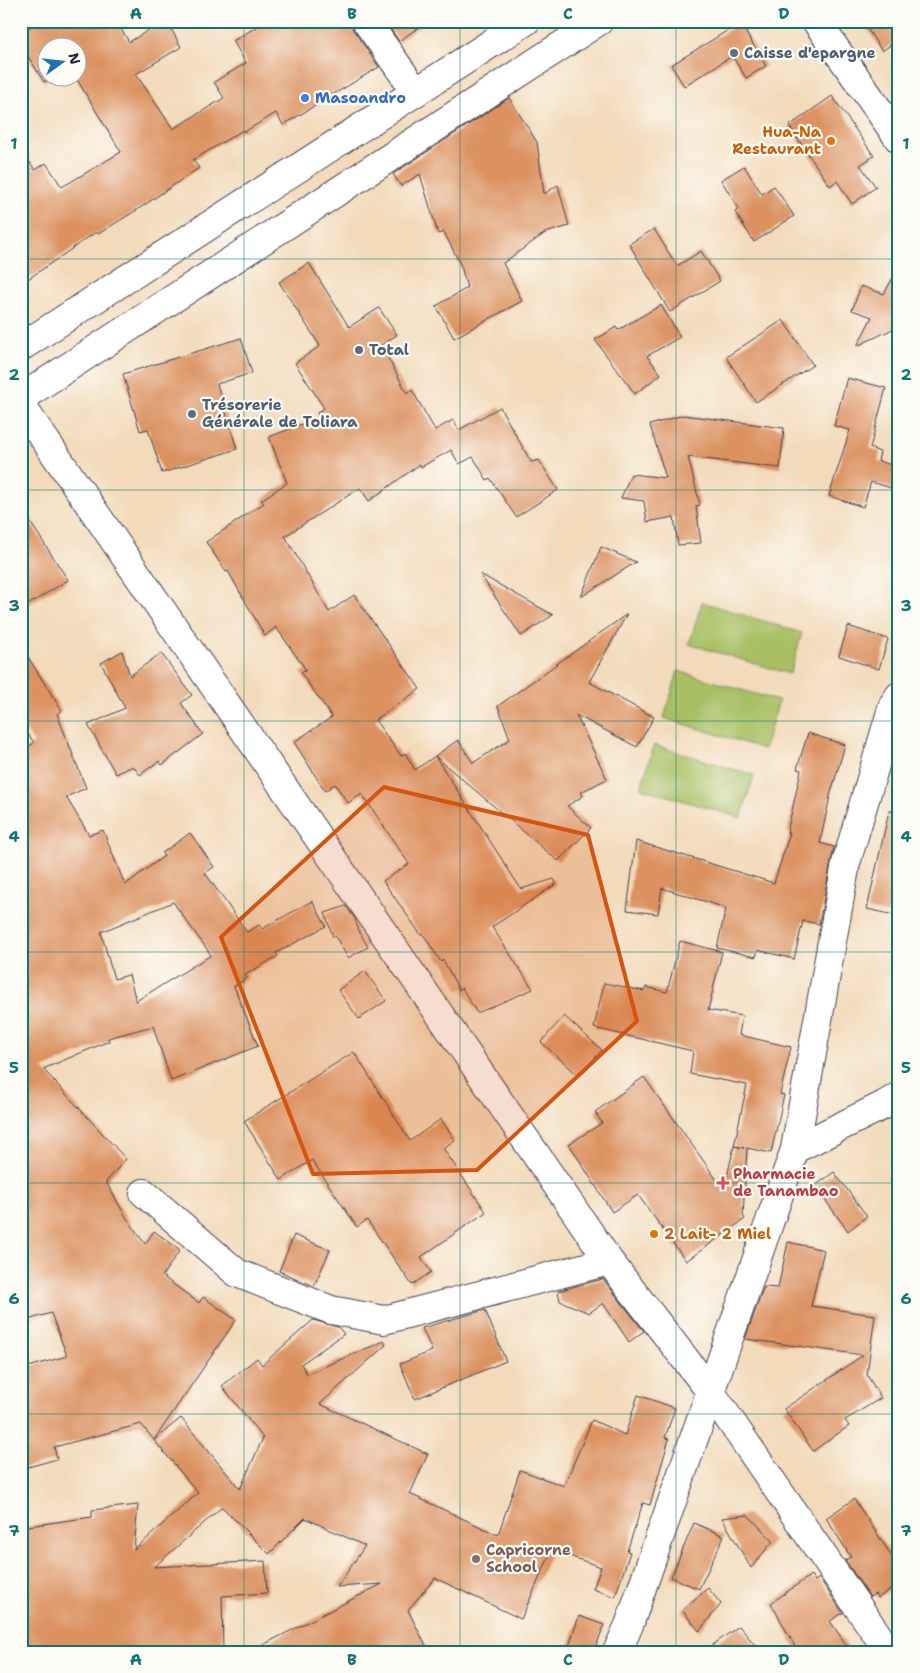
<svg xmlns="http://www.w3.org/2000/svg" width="920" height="1673" font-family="'Shantell Sans',sans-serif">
<rect width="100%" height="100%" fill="#fdfcf7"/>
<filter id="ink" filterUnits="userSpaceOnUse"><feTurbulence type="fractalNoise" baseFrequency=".02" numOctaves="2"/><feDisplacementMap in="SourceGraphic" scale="10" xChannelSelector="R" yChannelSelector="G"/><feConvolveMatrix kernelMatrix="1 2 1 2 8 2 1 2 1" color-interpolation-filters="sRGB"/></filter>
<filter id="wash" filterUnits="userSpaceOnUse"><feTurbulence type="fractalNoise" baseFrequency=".0096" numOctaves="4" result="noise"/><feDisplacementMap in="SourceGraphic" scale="20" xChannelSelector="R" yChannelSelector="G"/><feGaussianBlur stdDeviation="1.12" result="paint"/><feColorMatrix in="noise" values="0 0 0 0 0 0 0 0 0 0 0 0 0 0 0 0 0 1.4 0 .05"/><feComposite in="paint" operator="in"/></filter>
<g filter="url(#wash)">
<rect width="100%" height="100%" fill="#f2daba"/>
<path fill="#a8bf63" stroke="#65704f" d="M702 602 802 633 790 674 689 644Z
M678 671 779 701 764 749 664 718Z
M654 745 754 775 741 818 641 788Z"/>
<g id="blocks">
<path fill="#db9261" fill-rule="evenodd" d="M41 21H116L129 42 164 21H167L181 47 136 74 173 129 224 98 214 82 246 63 233 41 266 21H351L353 30 379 67 283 125 276 113 244 132 243 130 193 160 199 168 140 208 98 234 96 232 21 284V149L35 170 46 163 62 187 121 152 76 78H78V48H48V78H51L44 82 21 45V33Z
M385 21H428L399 41Z
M862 21H899V39L882 51Z
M740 23 766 66 746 78 732 56 684 86 671 65Z
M832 96 874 156 860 165 876 187 852 204 837 181 830 186 789 126Z
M509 98 537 142 544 194 558 185 569 226 545 233 503 263 522 301 454 338 436 306 467 288 461 266 444 232 438 234 420 174 401 186 393 174Z
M744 166 762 194 774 186 794 216 754 242 735 212 739 209 721 180Z
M654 229 677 266 701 251 720 281 670 312 629 244Z
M309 263 349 327 379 308 397 335 381 345 407 393 412 390 435 430 453 420 459 430 500 407 531 462 539 460 558 490 516 517 490 478 487 480 473 457 459 464 451 450 421 467 420 464 369 501 360 488 285 536 329 612 354 595 420 689 375 720 401 756 405 753 415 770 435 756 521 889 554 879 556 884 492 927 533 989 477 1013 462 988 459 990 443 960 441 962 423 934 421 935 383 881 409 864 362 794 348 803 335 784 325 791 294 742 332 717 301 673 306 670 276 627 265 636 228 571 226 572 206 542 264 503 261 500 287 483 269 437 320 417 317 413 324 408 295 363 320 346 279 282Z
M899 267V326L857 346 872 317 852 310 861 286 884 294Z
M661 305 680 337 647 356 661 374 635 394 595 340 616 327 618 330Z
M783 320 813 365 756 402 726 357Z
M241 338 252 373 217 384 237 449 162 473 148 429 140 431 123 374Z
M847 378 886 388 870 448 880 452 878 461 899 467V490L871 482 863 507 829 496 850 430 834 426Z
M683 415 784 428 780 468 688 457 700 505 696 506 701 543 678 545 674 517 647 522 644 501 621 498 631 474 666 478 650 425Z
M21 508 68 580 21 609Z
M601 547 636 562 581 597Z
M480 574 553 615 521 636Z
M627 614 589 682 654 717 637 747 576 715 607 779 581 792 583 796 567 806 591 828 558 861 435 756 458 740 473 763 510 739 498 706Z
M848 626 888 639 879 669 839 656Z
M21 646 62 711 57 714 86 788 66 797 89 835 103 830 125 885 164 856 162 853 190 833 214 867 205 873 247 932 259 925 262 929 312 901 326 926 276 953 278 956 245 975 247 978 234 986 258 1046 171 1081 153 1026 108 1038 109 1041 43 1069 126 1159 106 1182 126 1217 145 1244 154 1231 180 1250 162 1276 199 1303 203 1297 236 1320 154 1440 141 1424 54 1447 57 1459 21 1469V1369L67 1356 51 1313 21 1322V752L34 743 21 723ZM173 902 211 955 136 1001 129 975 114 979 101 932Z
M122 651 130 676 161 653 192 695 181 703 203 734 162 765 159 761 140 775 133 766 116 774 88 725 125 708 101 663Z
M808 733 845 745 830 796 820 843 834 847 819 924 803 921 794 959 758 950 756 957 717 948 726 908 662 888 658 914 627 910 636 841 774 883 790 833H787L801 770 797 769Z
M889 811 899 812V916L867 909Z
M346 906 355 919 359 931 368 947 348 958 335 936 333 937 325 913Z
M680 941 722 952 708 1010 742 1016 739 1035 791 1047 780 1094 784 1095 771 1153 747 1148 743 1216 745 1219 686 1261 638 1195 612 1212 569 1144 602 1123 595 1112 644 1077 724 1190 734 1146 744 1148 734 1146 747 1085 690 1074 693 1051 594 1028 604 983 644 991 646 987 667 992Z
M365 971 386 1001 359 1019 338 990Z
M564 1016 602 1050 579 1076 541 1042Z
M354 1052 410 1141 441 1119 455 1140 443 1148 486 1212 421 1257 431 1272 412 1285 367 1220 357 1227 312 1160 281 1180 244 1121Z
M834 1172 867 1216 848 1231 815 1186Z
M294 1235 330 1250 314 1286 279 1271Z
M788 1242 824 1250 811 1306 875 1315 867 1375 881 1398 845 1420 849 1426 813 1451 784 1409 863 1355 745 1339 764 1287 778 1288Z
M603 1279 644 1331 629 1342 603 1303 589 1313 560 1301 558 1291Z
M485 1310 506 1361 415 1399 400 1364 432 1351 422 1328Z
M313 1320 338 1327 344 1334 301 1364 307 1374 384 1341 386 1345 320 1404 428 1454 410 1494 498 1535 520 1470 564 1486 592 1420 625 1435 638 1395 675 1408 665 1438 669 1439 650 1505 643 1503 627 1551 630 1552 615 1597 593 1589 601 1567 552 1550 521 1619 435 1578 408 1610 429 1652H249L382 1584 337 1587 365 1546 305 1518 269 1554 222 1507 154 1567 265 1561 267 1593 222 1596 223 1652H21V1527L92 1517V1510L138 1505 134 1550 198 1493 154 1440 181 1418 240 1489 263 1438 222 1386 257 1358 262 1365Z
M854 1499 899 1567V1583L878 1598 875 1594 870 1597 845 1560 851 1557 826 1518Z
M748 1515 773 1541 751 1568 722 1518Z
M694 1523 724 1536 699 1589 671 1577Z
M811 1575 815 1581 819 1578 843 1613 830 1621 851 1652H798L771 1603Z
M708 1588 721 1604 699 1631 682 1610Z
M579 1616 604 1625 594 1652H567Z
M739 1626 761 1652H703Z"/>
</g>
</g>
<g filter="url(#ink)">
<use href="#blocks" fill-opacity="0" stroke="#413e4e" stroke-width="1"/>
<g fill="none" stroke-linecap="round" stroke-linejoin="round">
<g stroke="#413e4e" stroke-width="30">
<path id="minor" d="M366 21 416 92
M21 405 609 1261 710 1391 889 1652
M795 1149 884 1105 899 1096
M144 1193 237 1273 331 1310 384 1320 609 1261
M617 1652 629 1625 795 1149 846 863 893 705 899 696"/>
</g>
<g stroke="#413e4e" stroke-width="30">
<path id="major" d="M816 21 899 139
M21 347 526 21
M21 398 599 21"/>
</g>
<use href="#minor" stroke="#fff" stroke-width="28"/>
<use href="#major" stroke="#fff" stroke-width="28"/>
</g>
</g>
<path fill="#d45411" fill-opacity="0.2" stroke="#d45411" stroke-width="4" stroke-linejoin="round" d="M384 787 588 835 637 1021 477 1170 313 1174 221 937Z"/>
<path fill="none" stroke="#0f766e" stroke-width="1" stroke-opacity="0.55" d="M244 21V1652M460 21V1652M676 21V1652M21 259H899M21 490H899M21 721H899M21 952H899M21 1183H899M21 1414H899"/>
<g fill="#5c6f8a" stroke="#fdfcf7" stroke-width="2">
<circle cx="734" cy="53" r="5"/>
<circle cx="359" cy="350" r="5"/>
<circle cx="192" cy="414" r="5"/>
</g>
<circle fill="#3f7fe0" stroke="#fdfcf7" stroke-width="2" cx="305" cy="98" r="5"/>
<g fill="#e8710a" stroke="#fdfcf7" stroke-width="2">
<circle cx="831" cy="141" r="5"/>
<circle cx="654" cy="1234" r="5"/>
</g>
<path fill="#e0444e" stroke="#fdfcf7" stroke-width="2" d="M720.5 1175.5h5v5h5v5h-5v5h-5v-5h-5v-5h5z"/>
<circle fill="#8d6e63" stroke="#fdfcf7" stroke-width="2" cx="476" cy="1559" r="5"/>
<g text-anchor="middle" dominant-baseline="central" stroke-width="4.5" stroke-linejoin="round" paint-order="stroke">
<g font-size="15" font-weight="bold" fill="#4e5e75" stroke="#fdfcf7" text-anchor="start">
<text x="744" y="53">Caisse d'epargne</text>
<text x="369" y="350">Total</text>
<text x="202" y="405">Trésorerie<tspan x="202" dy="17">Générale de Toliara</tspan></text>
</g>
<g font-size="15" font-weight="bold" fill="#366cbe" stroke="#fdfcf7" text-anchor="start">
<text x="315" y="98">Masoandro</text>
</g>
<g font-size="15" font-weight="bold" fill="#c56008" stroke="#fdfcf7" text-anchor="end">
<text x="821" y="132">Hua-Na<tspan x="821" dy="17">Restaurant</tspan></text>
<text x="664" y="1234" text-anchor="start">2 Lait- 2 Miel</text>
</g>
<g font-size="15" font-weight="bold" fill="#be3a42" stroke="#fdfcf7" text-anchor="start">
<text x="733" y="1174">Pharmacie<tspan x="733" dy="17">de Tanambao</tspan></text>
</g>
<g font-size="15" font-weight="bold" fill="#785e54" stroke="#fdfcf7" text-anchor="start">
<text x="486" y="1550">Capricorne<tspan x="486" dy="17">School</tspan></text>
</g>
</g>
<rect width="920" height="1673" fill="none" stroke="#fdfcf7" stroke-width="55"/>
<g transform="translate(62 62) rotate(75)"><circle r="24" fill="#fdfcf7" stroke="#a5a5ac"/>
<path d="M0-4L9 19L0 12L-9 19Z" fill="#1f6fb2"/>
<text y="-8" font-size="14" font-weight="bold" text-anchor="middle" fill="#22223b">N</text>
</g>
<rect x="28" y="28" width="864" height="1618" fill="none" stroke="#0f766e" stroke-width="2"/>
<g font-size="16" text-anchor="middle" font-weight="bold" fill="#0f766e">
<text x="136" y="19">A</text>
<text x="352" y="19">B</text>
<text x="568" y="19">C</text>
<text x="784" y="19">D</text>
<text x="14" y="149">1</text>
<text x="906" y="149">1</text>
<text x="14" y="380">2</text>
<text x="906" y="380">2</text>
<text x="14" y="611">3</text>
<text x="906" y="611">3</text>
<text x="14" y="842">4</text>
<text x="906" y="842">4</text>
<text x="14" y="1073">5</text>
<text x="906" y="1073">5</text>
<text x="14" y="1304">6</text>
<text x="906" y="1304">6</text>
<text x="14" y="1536">7</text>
<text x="906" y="1536">7</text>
<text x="136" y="1665">A</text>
<text x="352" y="1665">B</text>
<text x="568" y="1665">C</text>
<text x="784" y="1665">D</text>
</g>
</svg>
